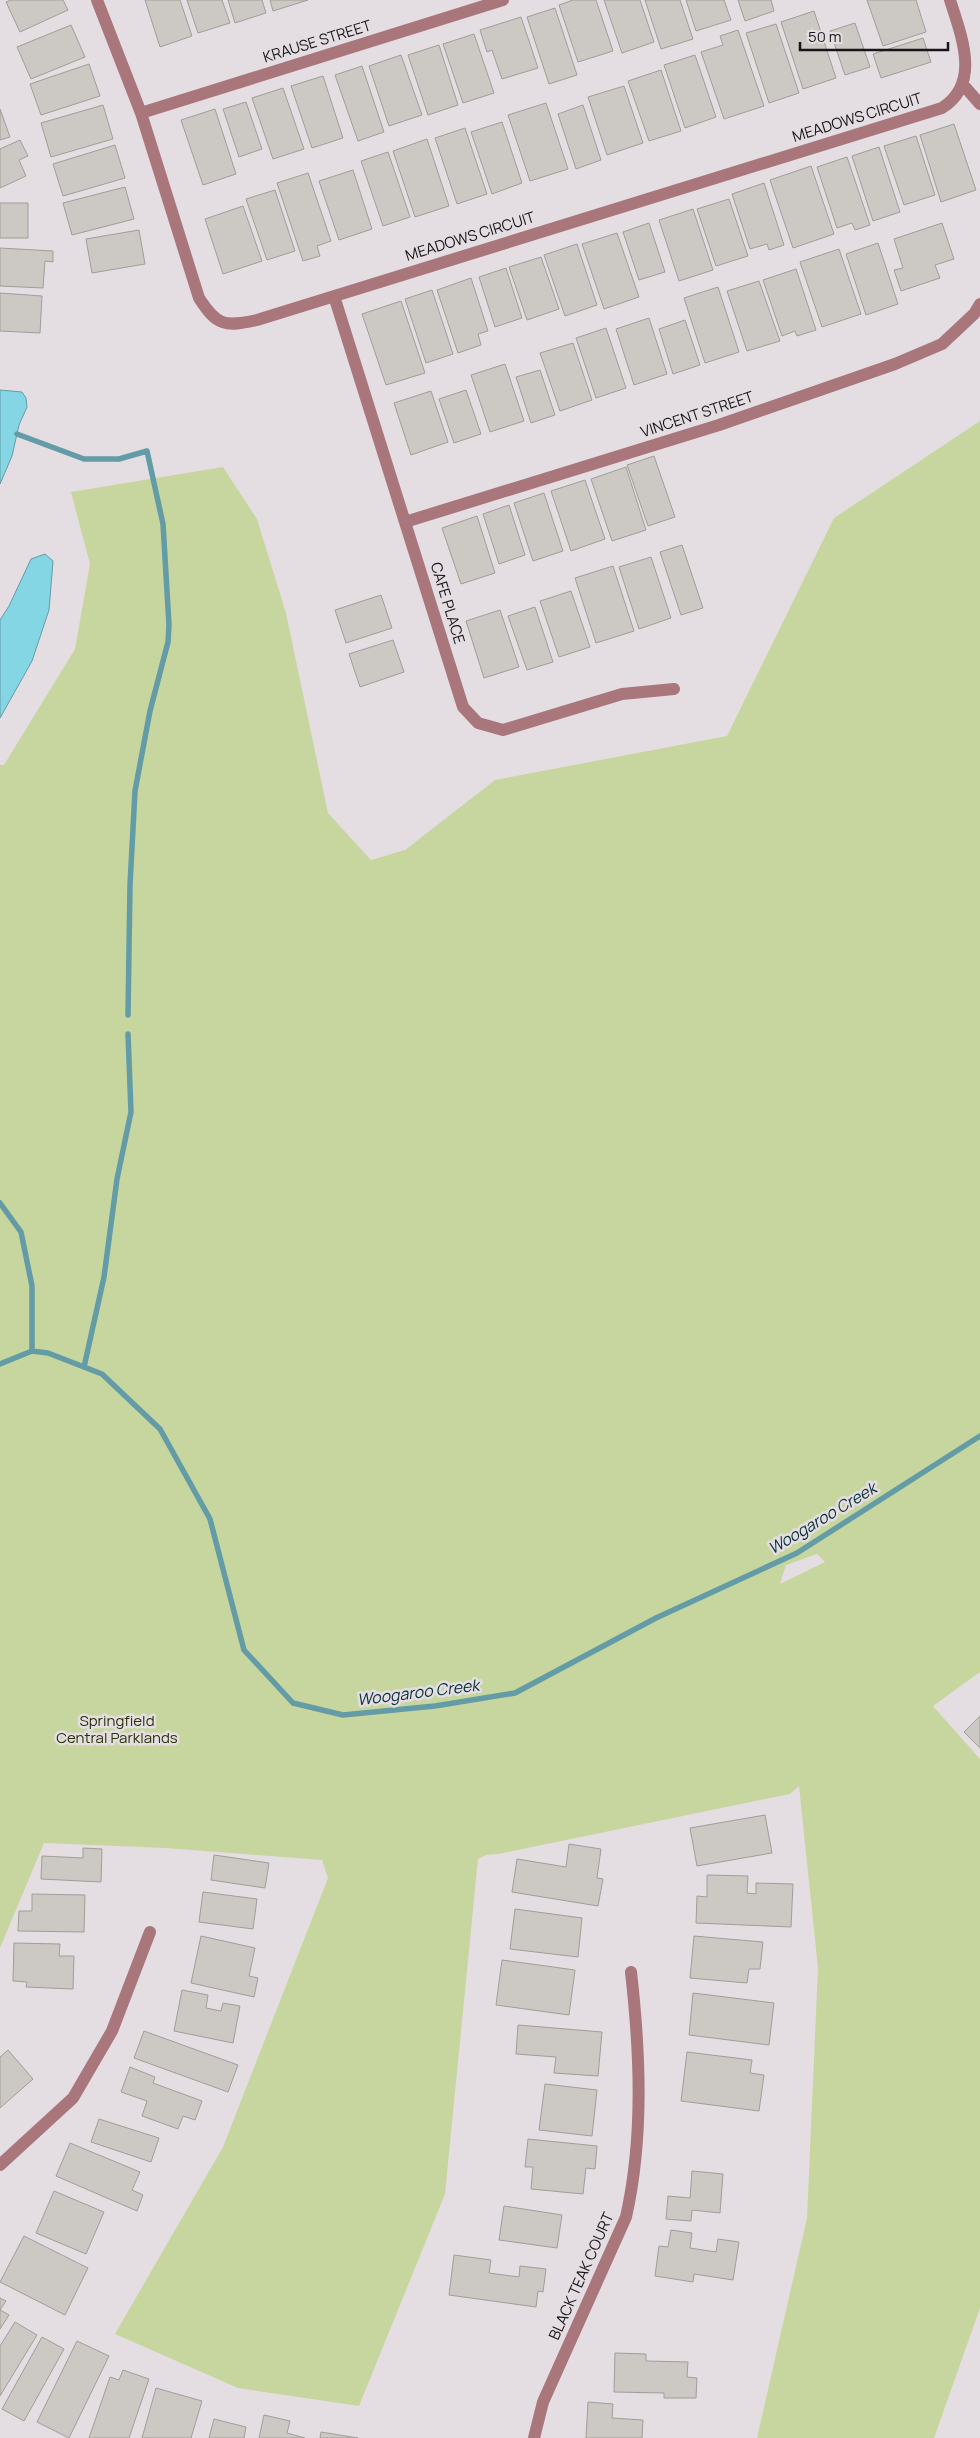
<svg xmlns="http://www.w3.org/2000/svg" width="980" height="2438" font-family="Manrope,sans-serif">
<rect width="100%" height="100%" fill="#e4dee3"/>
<path fill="#c7d69e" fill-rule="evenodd" d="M980 421V1672L933 1706 980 1759V2308L934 2438H757L807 2218 818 1968 799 1786 790 1794 498 1854 486 1855 478 1859 445 2194 359 2406 238 2388 115 2334 223 2147 328 1878 322 1860 165 1848 44 1843 0 1948V765H4L75 649 90 564 71 492 223 467 257 519 286 613 328 813 371 860 405 850 495 780 727 736 834 518ZM817 1554 825 1562 780 1584 786 1565Z"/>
<path fill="#84d6e4" stroke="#639ca6" d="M0 390 22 392 26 398 27 407 19 425 12 456 0 484Z
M45 554 53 561 49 610 32 661 0 718V620L9 606 31 559Z"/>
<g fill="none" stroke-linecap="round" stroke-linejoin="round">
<path stroke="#639ca6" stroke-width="5.5" d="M17 434 84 459H119L147 451 163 524 169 625 168 642 150 711 135 791 130 885 128 1015
M0 1203 21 1232 32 1286V1351
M0 1364 32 1351 48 1353 102 1374 160 1429 210 1519 244 1650 293 1703 343 1715 435 1706 515 1693 656 1618 797 1553 980 1436
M84 1367 104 1277 117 1179 131 1112 128 1034"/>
</g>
<path fill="#ccc8c3" stroke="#a19d98" d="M11 0H63L68 10 20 32 6 2Z
M145 0H180L192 36 160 47Z
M187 0H222L230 23 198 33Z
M228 0H262L266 13 235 23Z
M270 0H308L273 11Z
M573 0H596L613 51 578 62 559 5Z
M604 0H640L654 42 622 53Z
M645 0H680L693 39 661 49Z
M686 0H724L731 20 696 31Z
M738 0H771L774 11 745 21Z
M867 0H916L926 32 883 46Z
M555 8 577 75 549 84 527 17Z
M814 11 836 78 803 89 781 22Z
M521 17 538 68 502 79 492 50 487 52 480 30Z
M855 23 870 67 845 75 830 31Z
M776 24 799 93 769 103 746 33Z
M71 25 85 57 31 79 17 47Z
M738 30 764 106 724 119 701 52 723 45 720 36Z
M474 34 494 93 463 103 443 44Z
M923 38 931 62 881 78 873 54Z
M439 45 458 105 428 115 408 55Z
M401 55 422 115 389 126 369 66Z
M695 55 716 117 685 128 664 65Z
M89 64 100 96 41 115 30 84Z
M362 66 384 132 358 141 335 75Z
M661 70 681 131 649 141 628 81Z
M323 76 343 138 312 148 291 86Z
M624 86 643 143 607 155 588 97Z
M283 88 304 149 273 159 252 98Z
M246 102 262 149 239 157 223 109Z
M546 103 568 169 530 181 508 115Z
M103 105 113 139 51 157 41 123Z
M583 105 601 160 576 169 558 114Z
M0 109 10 137 0 140Z
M215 109 236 174 203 185 181 120Z
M502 122 522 183 492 194 471 132Z
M954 124 976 190 941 202 920 135Z
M465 128 487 194 457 204 435 138Z
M916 136 935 195 904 205 884 146Z
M427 139 449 206 415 217 393 151Z
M20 140 28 156 19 160 26 176 0 188V149Z
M115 145 125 178 63 196 53 164Z
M879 147 900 212 873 221 852 156Z
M388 152 410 217 383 226 361 161Z
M847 157 870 225 855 230 852 223 837 228 817 167Z
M811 166 834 234 793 248 770 180Z
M353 170 372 229 339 240 319 181Z
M308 173 331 241 317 246 320 256 303 261 277 183Z
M764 183 784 245 769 250 767 244 750 249 732 194Z
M125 187 134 219 72 235 63 203Z
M275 190 295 251 267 260 246 199Z
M729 199 748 256 716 266 697 209Z
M0 203H28V238H0Z
M243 206 262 261 223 274 205 219Z
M693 209 713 270 679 281 659 220Z
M649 223 665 272 639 280 623 232Z
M942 223 954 259 935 265 940 278 901 291 894 270 903 268 894 239Z
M139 230 145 264 92 273 86 239Z
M617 233 639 297 604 309 582 244Z
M878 243 898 304 866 315 846 254Z
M577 244 597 305 565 316 544 255Z
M0 248 53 251V262L45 261 43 288 0 286Z
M839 249 861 314 822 327 800 262Z
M541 257 559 309 527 320 509 267Z
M506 268 522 318 495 327 479 277Z
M796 269 816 330 797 336 795 331 782 336 763 280Z
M471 278 488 331 478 334 481 345 458 353 437 290Z
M759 281 780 341 747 351 727 291Z
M718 287 739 352 705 363 684 298Z
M432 290 453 354 426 363 405 299Z
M0 293 42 296 40 333 0 331Z
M401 301 425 373 386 385 362 314Z
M649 318 667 374 634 385 616 329Z
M685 320 700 365 673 374 659 329Z
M606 328 626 388 596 398 576 338Z
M573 343 592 400 560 411 540 353Z
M505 364 524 421 490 432 471 375Z
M540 370 555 415 531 423 516 377Z
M466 390 481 434 454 443 439 399Z
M431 391 448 442 411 455 394 403Z
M654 456 675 517 648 526 627 465Z
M626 467 646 530 612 541 591 479Z
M585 480 605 539 571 551 551 491Z
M544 493 563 551 533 561 514 503Z
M509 505 525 555 499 564 483 514Z
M477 516 495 573 461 584 442 528Z
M682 545 703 608 681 615 660 552Z
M651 557 671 618 639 629 619 567Z
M613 566 634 631 596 643 575 578Z
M571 591 590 647 559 657 540 601Z
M381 595 392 628 346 643 335 610Z
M535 607 553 662 527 670 508 616Z
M500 610 519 667 484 678 466 621Z
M393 640 404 672 360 687 349 654Z
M980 1716V1748L964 1732Z
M765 1815 772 1853 697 1866 690 1828Z
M569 1844 601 1849 597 1878 603 1879 598 1906 512 1892 517 1859 566 1867Z
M83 1848 102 1849 101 1882 41 1879 42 1856 83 1858Z
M214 1855 269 1863 265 1888 211 1880Z
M707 1875 748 1876 747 1893 756 1894V1883L793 1884 791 1927 696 1923 697 1896 707 1897Z
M203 1892 257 1899 253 1929 199 1922Z
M32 1894 85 1895 84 1932 18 1931 19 1911H32Z
M515 1909 582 1918 578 1957 510 1949Z
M201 1936 255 1948 249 1976 258 1978 254 1997 191 1983Z
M694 1936 763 1942 760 1969H749L747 1983 690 1978Z
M14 1943 60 1944 59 1956H74L73 1989 26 1987 27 1982 13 1981Z
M502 1960 575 1970 569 2015 496 2005Z
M182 1990 208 1995 206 2008 221 2011 223 2003 240 2006 233 2043 174 2031Z
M693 1993 774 2003 769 2045 689 2035Z
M518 2025 602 2032 598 2076 554 2073 556 2057 516 2054Z
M144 2031 238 2065 228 2092 134 2058Z
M8 2050 33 2079 0 2108V2057Z
M687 2052 752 2060 750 2073 764 2075 759 2111 681 2101Z
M130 2067 155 2077 153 2083 202 2101 195 2120 183 2116 178 2129 142 2116 147 2101 121 2092Z
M545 2084 597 2090 592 2136 539 2130Z
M99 2119 159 2138 151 2162 91 2142Z
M528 2139 597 2146 595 2169 586 2168 583 2194 531 2189 533 2167H525Z
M70 2143 140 2172 132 2190 143 2195 137 2211 56 2176Z
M692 2171 723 2174 720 2213 692 2210 691 2221 666 2219 668 2196 690 2198Z
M54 2191 104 2212 86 2254 36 2233Z
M504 2206 562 2215 557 2248 499 2240Z
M671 2230 692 2233 690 2248 716 2252 718 2239 739 2242 733 2280 694 2274 693 2282 655 2276 659 2246 668 2247Z
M24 2236 88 2268 65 2315 0 2282Z
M454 2255 491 2260 489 2273 519 2277 520 2266 546 2269 543 2292 538 2291 536 2307 449 2295Z
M0 2298 6 2301 0 2310 9 2315 0 2329Z
M15 2322 37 2335 0 2396V2346Z
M42 2337 64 2349 24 2421 2 2409Z
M77 2341 109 2356 69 2438 37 2422Z
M615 2353 646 2354V2361L688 2362 687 2377 697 2378 696 2398H664V2393L614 2392Z
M123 2370 149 2379 129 2438H89L110 2377 119 2380Z
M156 2388 202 2401 191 2438H142Z
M588 2402 613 2404 612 2418 643 2420 642 2438H586Z
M264 2415 290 2421 287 2433 305 2438H259Z
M214 2419 246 2427 244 2438H209Z
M321 2432 358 2438H320Z"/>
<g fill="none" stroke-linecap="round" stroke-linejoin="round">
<path stroke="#a9767b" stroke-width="12" d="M97 0 141 113 199 298C217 326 225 327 257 320L942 108C980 84 963 40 950 0
M966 88 980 104
M141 113 503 0
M334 296 463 707 478 723 503 730 622 694 674 689
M405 522 719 425 895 364 942 344 974 314 980 304
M0 2165 73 2098 112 2031 150 1932
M534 2438 543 2402 626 2217C644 2137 640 2052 631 1972"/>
</g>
<g text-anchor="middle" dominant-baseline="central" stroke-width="5" stroke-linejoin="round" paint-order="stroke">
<g font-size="15" fill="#171517" stroke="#e4dee3">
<text transform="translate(317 41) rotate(-17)">KRAUSE STREET</text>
<text transform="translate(857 117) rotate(-17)">MEADOWS CIRCUIT</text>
<text transform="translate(470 236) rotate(-17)">MEADOWS CIRCUIT</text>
<text transform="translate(697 414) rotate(-18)">VINCENT STREET</text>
<text transform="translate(448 603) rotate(73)">CAFE PLACE</text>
<text transform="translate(581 2276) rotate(-66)">BLACK TEAK COURT</text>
</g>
<g font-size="15" fill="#2a3305" stroke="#e4dee3">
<text x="117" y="1720">Springfield<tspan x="117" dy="17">Central Parklands</tspan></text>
</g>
<g font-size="16" font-style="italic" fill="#073037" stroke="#e4dee3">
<text transform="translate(822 1518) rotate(-31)">Woogaroo Creek</text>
<text transform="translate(418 1692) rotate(-7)">Woogaroo Creek</text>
</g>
</g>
<path d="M800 42v8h148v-8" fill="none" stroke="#171517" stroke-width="2.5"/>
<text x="808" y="42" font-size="15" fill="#171517" stroke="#e4dee3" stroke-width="4" paint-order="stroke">50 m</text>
</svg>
